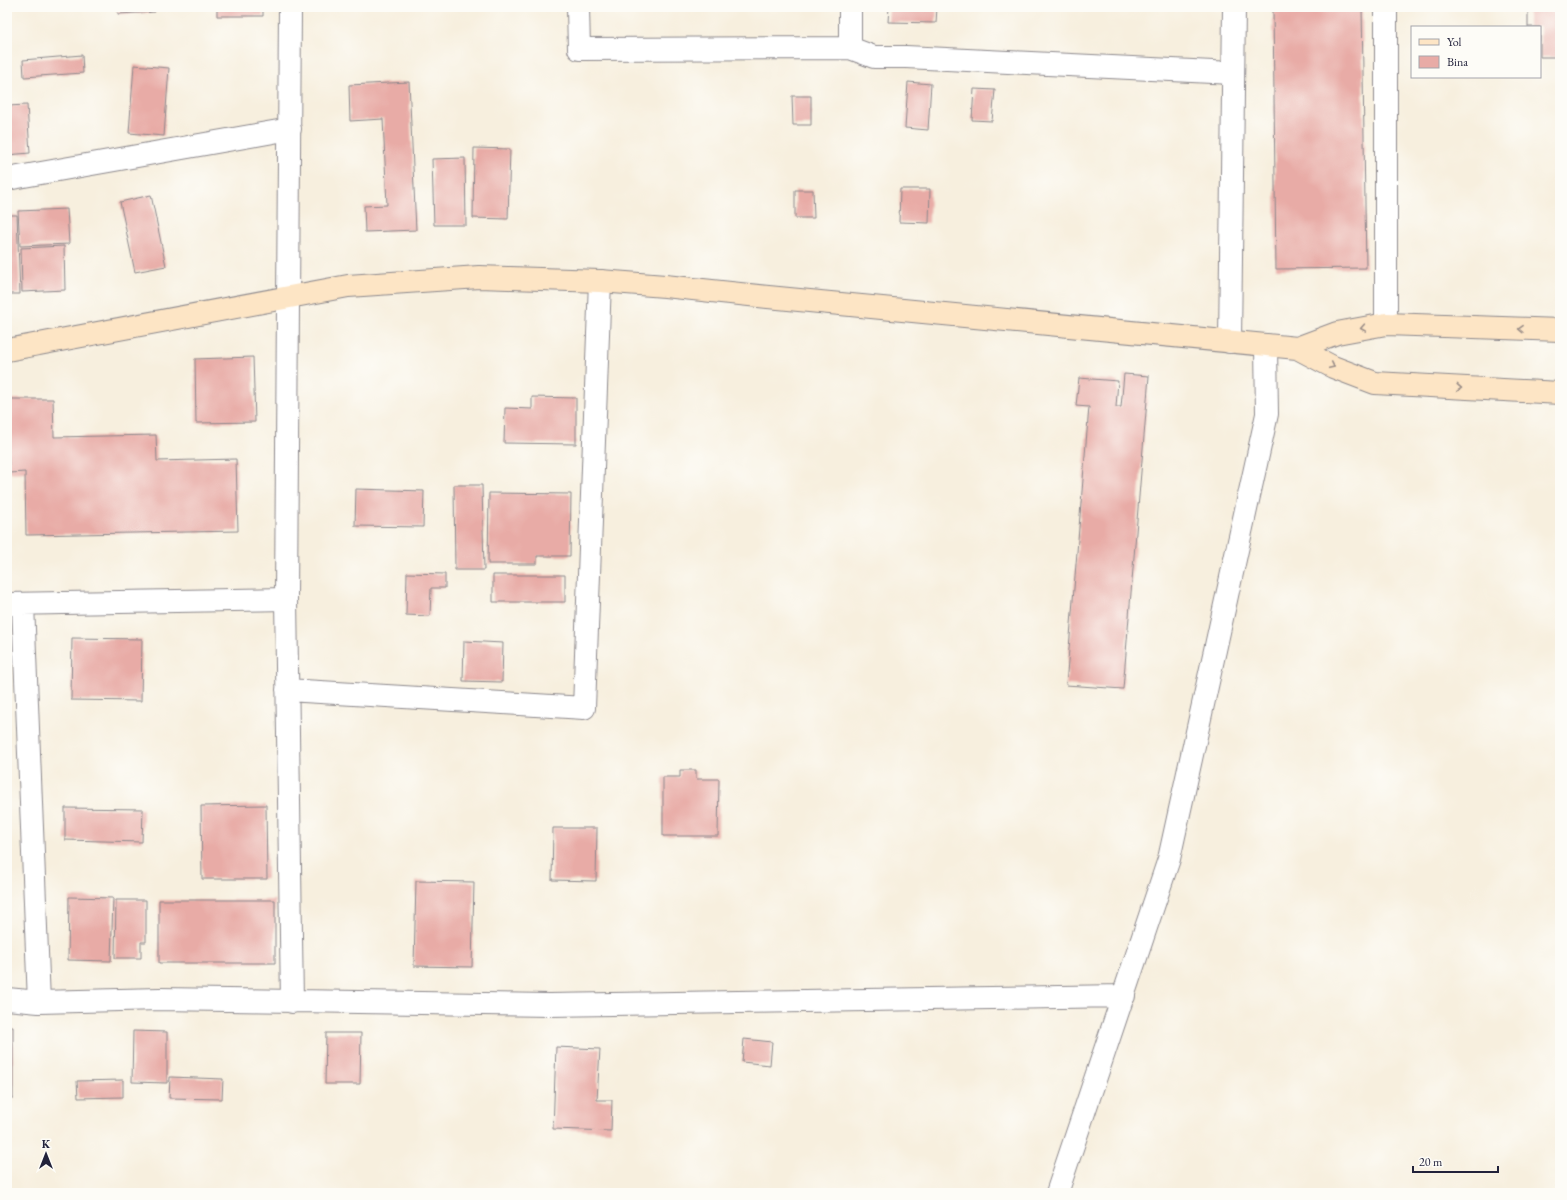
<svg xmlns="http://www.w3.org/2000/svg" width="1567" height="1200" font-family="'EB Garamond',serif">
<rect width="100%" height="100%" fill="#fdfcf7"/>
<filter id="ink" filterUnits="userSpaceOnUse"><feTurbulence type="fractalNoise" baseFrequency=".025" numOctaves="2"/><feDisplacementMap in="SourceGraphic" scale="8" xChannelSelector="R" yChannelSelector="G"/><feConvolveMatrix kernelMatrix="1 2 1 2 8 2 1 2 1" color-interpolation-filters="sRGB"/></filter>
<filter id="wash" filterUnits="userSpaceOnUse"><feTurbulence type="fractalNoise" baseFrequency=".012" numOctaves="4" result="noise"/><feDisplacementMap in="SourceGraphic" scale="16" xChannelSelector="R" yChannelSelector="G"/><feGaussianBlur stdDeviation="0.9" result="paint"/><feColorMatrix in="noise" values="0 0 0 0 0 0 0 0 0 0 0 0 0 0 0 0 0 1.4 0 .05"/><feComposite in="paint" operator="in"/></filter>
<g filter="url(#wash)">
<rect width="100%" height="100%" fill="#f7efde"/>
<g id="blocks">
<path fill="#e8aba6" d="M117 7H154L155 12 118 14Z
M217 7H263V16H217Z
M889 7H937L936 23 888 22Z
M1273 7H1362L1366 268 1276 269Z
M1528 7H1560V57H1540V27H1528Z
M82 55 83 73 24 77 23 60Z
M134 65 169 68 164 136 129 133Z
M409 82 416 230 365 232 364 206 387 205 383 119 350 121 349 85Z
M908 82 931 84 928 130 905 128Z
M974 89 995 90 992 121 972 120Z
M792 96H811V125H793Z
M27 105 30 153 7 155V106Z
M474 148 510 149 508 219 473 218Z
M465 158 466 225H434L432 159Z
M900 189H930L929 223 899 222Z
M795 190H813L814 218H795Z
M151 195 166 266 135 272 120 202Z
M67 209 69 244 20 246 18 211Z
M7 215H17L20 294H7Z
M64 246 65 290 22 292 21 248Z
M253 357 255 422 196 423 195 359Z
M1124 374 1149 376 1123 689 1066 685 1089 407 1076 406 1079 378 1118 381 1116 407H1121Z
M532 397 576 398V444L504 443 505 408 532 409Z
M7 399H53L54 437 156 435 157 461 236 459 238 531 26 535 25 472 9 473Z
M454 485H482L484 570H455Z
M356 489 424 491 423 527 355 526Z
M489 493 571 494 570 556H537V564H488Z
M407 573 445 574V588H431L430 616 406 615Z
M493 575H565V602H493Z
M72 638 142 639 141 701 71 700Z
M464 641 503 643 502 682 463 681Z
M680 770H696V779H719L718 836H663V777H680Z
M266 805 267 879H202L201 806Z
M65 808 143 809 142 842 65 840Z
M553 828H597L596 881 552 880Z
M416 881 474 882 472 967 414 966Z
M69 897 113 898 111 961 68 960Z
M116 900H146V942H141V958H115Z
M159 900H275V963H159Z
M7 1027H13V1098H7Z
M133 1031 167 1032V1083L132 1082Z
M326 1033H361L360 1084H325Z
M744 1039 772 1042 770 1065 742 1062Z
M556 1047 600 1049 597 1100H612L611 1131 553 1129Z
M170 1077 223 1079 222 1099 169 1098Z
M123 1080V1097L78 1098 77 1081Z"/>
</g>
</g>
<g filter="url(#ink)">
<use href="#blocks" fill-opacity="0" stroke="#8c888c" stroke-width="1"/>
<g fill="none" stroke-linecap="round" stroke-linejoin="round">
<g stroke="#8c888c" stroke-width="24">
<path id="street" d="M290 7 286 599 292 1002
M578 7 579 49 850 48
M850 7V48L874 57H906L1233 73
M1386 7V324
M7 179 290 129
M1230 342 1234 7
M7 604 286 599
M23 604 39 1002
M287 690 584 708 600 281
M7 999 39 1002 160 999 549 1005 1124 996
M1057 1193 1169 859 1267 414 1266 345"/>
</g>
<g stroke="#8c888c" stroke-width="24">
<path id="secondary" d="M1297 348 1337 333 1386 324 1560 330
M7 350 348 286 479 277 600 281 665 286 768 297 1297 348 1333 367 1375 383 1560 393"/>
</g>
<use href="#street" stroke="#fff" stroke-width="22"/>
<use href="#secondary" stroke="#fde5c5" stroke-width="22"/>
</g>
<defs><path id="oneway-chevron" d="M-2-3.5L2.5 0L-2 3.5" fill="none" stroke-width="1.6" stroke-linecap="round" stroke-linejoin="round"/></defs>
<g stroke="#9a8d87">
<use href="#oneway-chevron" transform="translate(1363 328) rotate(170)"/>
<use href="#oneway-chevron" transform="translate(1521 329) rotate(-178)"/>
<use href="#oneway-chevron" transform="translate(1332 366) rotate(25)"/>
<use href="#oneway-chevron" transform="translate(1459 388) rotate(3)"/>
</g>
</g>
<rect width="1567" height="1200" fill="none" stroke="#fdfcf7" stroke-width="24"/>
<rect x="1411" y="26" width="130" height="52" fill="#fdfcf7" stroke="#a5a5ac"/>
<rect x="1419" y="39" width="20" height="6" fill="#fde5c5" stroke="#a5a5ac"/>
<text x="1447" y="46" font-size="12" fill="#22223b">Yol</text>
<rect x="1419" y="56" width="20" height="12" fill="#e8aba6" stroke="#a5a5ac"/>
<text x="1447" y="66" font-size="12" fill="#22223b">Bina</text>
<g transform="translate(46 1154)" stroke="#fdfcf7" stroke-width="3" paint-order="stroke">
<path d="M0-3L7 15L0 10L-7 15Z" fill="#22223b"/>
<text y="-6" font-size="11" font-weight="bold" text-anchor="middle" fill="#22223b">K</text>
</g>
<path d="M1413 1166v6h85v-6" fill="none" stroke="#22223b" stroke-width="2"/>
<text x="1419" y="1166" font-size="12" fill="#22223b" stroke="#fdfcf7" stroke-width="3" paint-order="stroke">20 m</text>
</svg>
